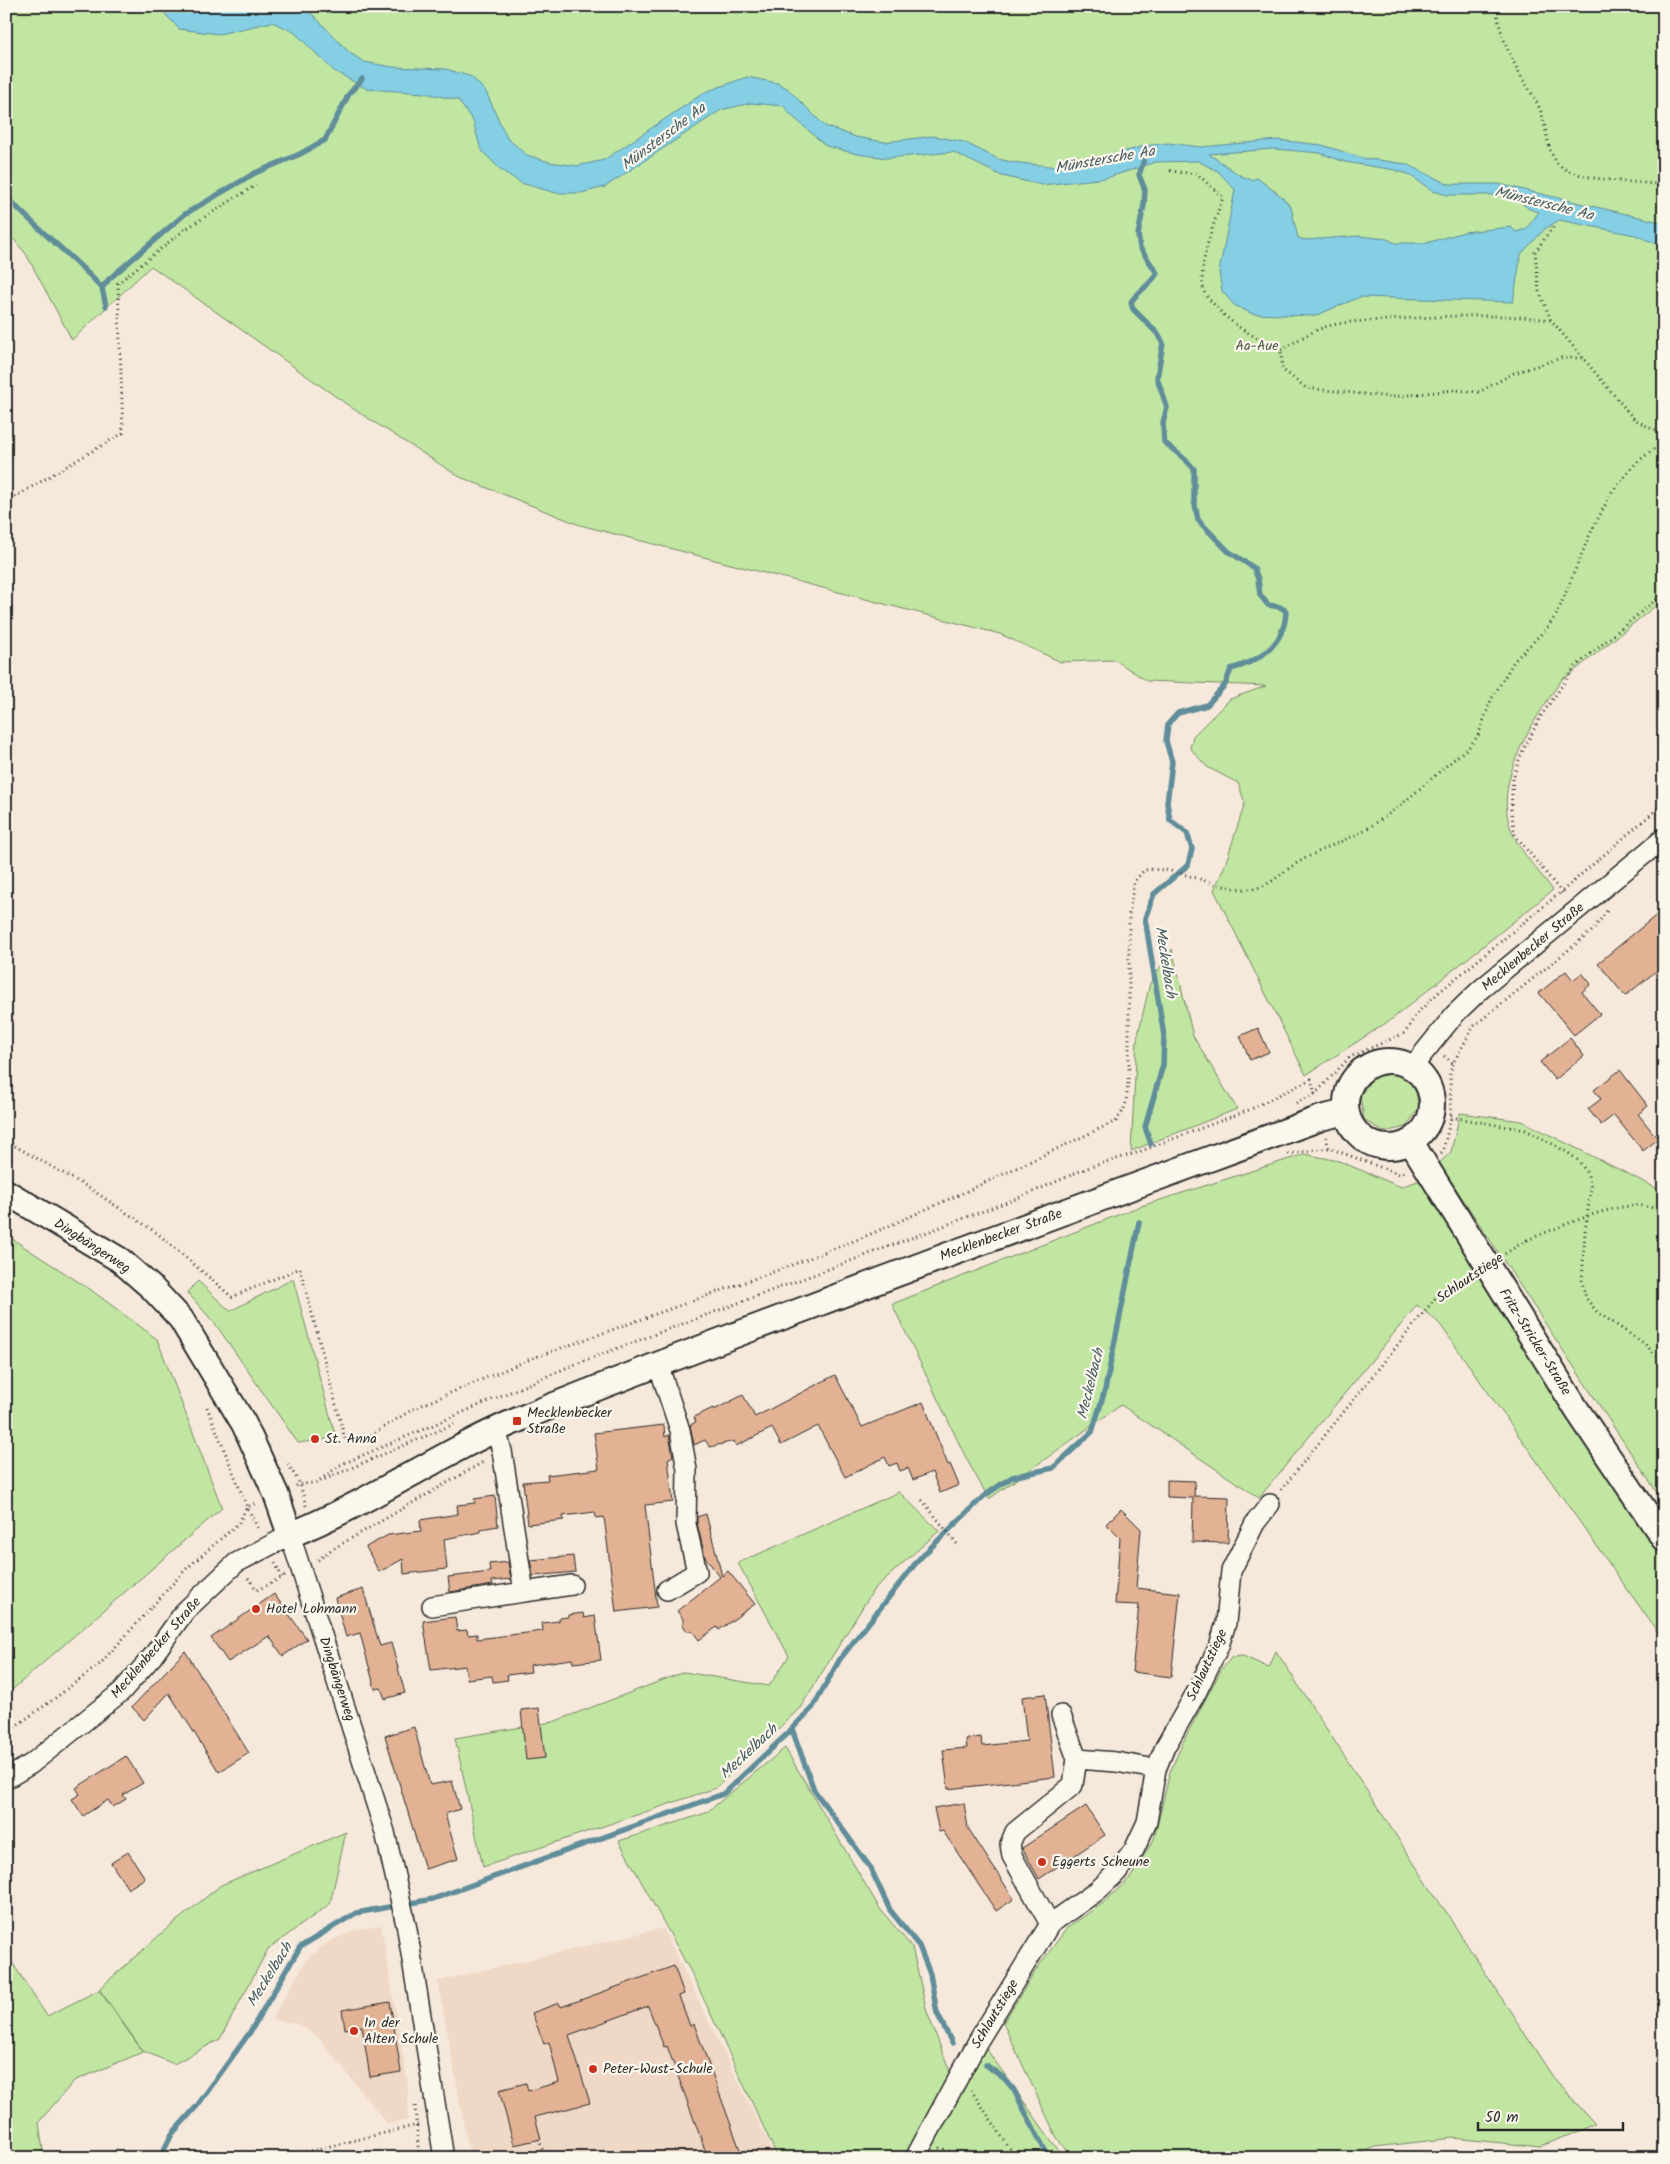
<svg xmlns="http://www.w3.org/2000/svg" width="1670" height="2164" font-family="Kalam,sans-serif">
<rect width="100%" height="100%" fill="#f6e9db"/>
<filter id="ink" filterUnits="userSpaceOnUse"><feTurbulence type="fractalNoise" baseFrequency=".02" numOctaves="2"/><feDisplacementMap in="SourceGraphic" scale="10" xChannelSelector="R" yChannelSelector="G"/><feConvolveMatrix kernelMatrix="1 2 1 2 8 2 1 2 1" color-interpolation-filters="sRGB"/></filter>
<g filter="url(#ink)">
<path fill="#f0d8c6" d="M381 1925 408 2084V2120L387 2124 320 2039 298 2024 272 2019 307 1959 330 1941 355 1930Z
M663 1928 776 2158H470L438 1981Z"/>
<path fill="#c1e6a1" stroke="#768866" d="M6 6H1520V8H1526V6H1664V599L1568 676 1563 678C1535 718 1489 783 1513 834 1520 851 1541 874 1553 890L1392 1019 1306 1075 1214 890 1225 865 1245 803 1238 783 1207 767 1190 748 1193 736 1230 699 1266 686 1147 681 1115 660 1061 662 1000 634 580 525 460 477 352 408 151 266 72 340 26 254 6 230Z
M1172 949 1193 1036 1237 1109 1131 1151 1137 1039 1150 983Z
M1396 1073 1415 1086 1419 1108 1406 1127 1383 1132 1364 1119 1360 1096 1373 1077Z
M1460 1113 1522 1121 1664 1192V1503L1439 1163 1451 1152Z
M1305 1154 1339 1161 1401 1187 1420 1180 1664 1555V1636L1659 1634 1439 1323 1417 1305 1259 1498 1121 1405 989 1499 967 1460 892 1304 1138 1207Z
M6 1235 91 1290 157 1339 222 1508 6 1695Z
M293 1279 336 1438 298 1443 216 1325 187 1292 198 1281 230 1311Z
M899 1492 939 1531 874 1589 800 1708 716 1788 483 1867 455 1738 553 1722 684 1672 769 1686 789 1656 738 1563Z
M1276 1651 1553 2077 1595 2124 1541 2147 1453 2138 1375 2147 1350 2158H1071L1056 2136 1003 2023 1038 1967 1067 1928 1103 1903 1131 1877 1154 1839 1170 1772 1183 1742 1221 1670 1232 1657 1243 1656 1269 1668Z
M785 1748 880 1909 912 1947 927 2012 951 2074 919 2139 906 2158H778L692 1974 619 1841 706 1813Z
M346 1832 330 1904 268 1949 220 2039 174 2064 143 2051 99 1989 163 1932 221 1885Z
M6 1953 47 2016 99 1990 143 2052 74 2081 39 2122 44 2158H6Z
M985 2047 1064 2158H933L930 2152Z"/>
<path fill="#84cfe4" stroke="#608d9a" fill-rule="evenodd" d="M158 6H301L311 13 350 53 364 62 393 67 446 69 472 77 486 92 507 138 527 155 549 162 577 166 604 160 705 92 747 77 777 83 787 88 825 126 856 137 873 140 885 142 934 136 964 142 998 159 1011 162 1058 167 1095 160 1144 146 1168 143 1201 147 1277 140 1322 145 1363 158 1406 164 1448 184H1499L1664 223V247L1635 235 1559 220 1545 229 1521 254 1513 302 1360 297 1315 316 1253 314 1234 305 1222 291 1219 272 1235 190 1219 172 1198 161 1156 162 1106 178 1042 185 1002 176 953 152 887 158 857 154 826 146 791 115 784 106 751 103 721 110 605 187 581 193H556L521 183 501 170 481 150 473 121 458 100 424 93 367 89 334 71 294 32 272 22 219 34 179 29ZM1274 149 1320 153 1345 162 1395 170 1408 174 1433 191 1448 195H1501L1516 198 1529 209 1539 212 1526 229 1516 232 1511 227 1464 232 1426 243H1395L1387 239 1359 236 1305 240 1298 238 1291 207 1281 196 1257 178 1252 180 1241 176 1209 154Z"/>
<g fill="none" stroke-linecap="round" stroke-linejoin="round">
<path stroke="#608d9a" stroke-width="5.5" d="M1144 160 1139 175 1145 190 1144 205 1138 235 1140 248 1157 273C1151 285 1138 291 1131 302L1133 309 1157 333 1163 343 1157 378 1167 407 1163 423 1164 442C1174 451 1186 458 1194 469V500L1198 520 1228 551 1254 568 1258 579 1260 595 1268 605 1280 607 1286 611C1285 644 1260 661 1231 669L1225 685 1207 705 1178 713 1168 724 1166 741 1172 762 1167 803 1170 820 1187 833 1192 849 1188 865 1154 894 1145 918 1164 1036 1163 1065 1145 1127 1151 1144
M6 196C36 229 72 255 102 288
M106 306 102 288 109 279 185 214 255 173 300 154 325 140 349 94 362 79
M792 1729 814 1790 870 1867 890 1910 919 1946 930 1974 937 2013 952 2043
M986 2065 1005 2079 1014 2090 1049 2158
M160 2158 172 2134 197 2106 250 2032 300 1947 356 1913 433 1899 723 1794 785 1736 813 1707 840 1659 919 1559 984 1496 1012 1477 1053 1468 1092 1432 1105 1390 1139 1222"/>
</g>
<path fill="#e3b295" stroke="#2b2b2b" d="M1664 909V965L1625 996 1598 963Z
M1566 971 1573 980 1582 973 1591 984 1582 992 1600 1014 1574 1035 1539 993Z
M1258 1028 1269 1052 1250 1060 1240 1036Z
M1570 1038 1584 1056 1555 1080 1540 1062Z
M1620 1070 1648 1106 1638 1114 1658 1139 1643 1151 1614 1115 1601 1125 1588 1109 1601 1099 1594 1090Z
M835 1375 862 1427 923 1402 948 1465 950 1464 959 1485 940 1493 932 1472 913 1480 908 1468 900 1471 897 1463 889 1466 885 1457 845 1477 818 1426 781 1445 772 1428 736 1446 734 1441 710 1447 705 1440 694 1445 690 1425 696 1422 694 1417 713 1408 714 1410 743 1395 755 1417Z
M664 1425 665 1437 669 1435 673 1456 668 1459 673 1502 645 1505 657 1607 616 1612 604 1517 596 1518 595 1512 563 1516 564 1520 528 1524 523 1482 548 1480 547 1475 599 1469 594 1433Z
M1167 1480 1195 1481 1194 1496 1229 1497 1228 1543 1192 1542 1193 1498 1167 1497Z
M495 1496 498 1526 481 1529V1532L444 1539 447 1569 404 1574 403 1559 379 1572 366 1547 388 1535 421 1531 420 1520 458 1514 457 1505 475 1503 474 1499Z
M1121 1509 1141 1529 1136 1588 1180 1593 1171 1677 1132 1672 1139 1605 1115 1604 1120 1538 1106 1524Z
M706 1514 722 1576 728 1571 755 1604 719 1630 717 1627 699 1640 693 1632 687 1631 683 1625V1619L677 1611 720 1577 705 1557 697 1523V1517Z
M573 1556 575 1572 533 1576 530 1560Z
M508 1562 511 1579 492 1581 493 1585 450 1592 448 1577 490 1572 489 1564Z
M363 1589 380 1646 391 1643 405 1693 385 1699 381 1688 375 1689 360 1633 346 1637 335 1598Z
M274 1594 307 1639 283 1656 269 1636 228 1662 211 1638Z
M583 1613 584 1618 595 1616 601 1660 573 1663 572 1659 530 1665 531 1672 507 1675 508 1680 493 1682 492 1676 467 1679 465 1666 431 1670 423 1621 455 1617 457 1631 467 1630 468 1635 477 1634V1639L543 1631 542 1623 559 1621V1618L568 1617V1615Z
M185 1651 249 1753 219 1772 169 1693 144 1720 132 1707Z
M1045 1694 1055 1777 948 1789 943 1750 967 1748 966 1739 981 1737 982 1746 1027 1741 1022 1697Z
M539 1708 545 1758 526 1760 521 1710Z
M414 1727 430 1785 452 1781 460 1809 445 1814 458 1859 425 1869 385 1736Z
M126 1756 143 1783 123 1795 126 1799 113 1807 108 1800 83 1816 72 1799 80 1794 76 1788Z
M964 1803 968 1828 1014 1899 996 1911 943 1831 939 1832 934 1808Z
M1086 1806 1105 1835 1039 1879 1022 1848Z
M128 1852 145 1878 128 1889 111 1863Z
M674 1966 684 1994 679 1996 690 2026 694 2024 743 2158H708L667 2046 664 2047 648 2006 569 2035 590 2103 535 2117 541 2139 514 2145 499 2090 526 2083 528 2091 559 2082 549 2042 544 2044 532 2013 559 2003 561 2007Z
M390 2002 401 2072 370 2077 362 2026 345 2029 342 2010Z"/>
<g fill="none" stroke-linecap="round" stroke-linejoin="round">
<g stroke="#2b2b2b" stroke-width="22">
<path id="minor" d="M1413 1066 1455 1014 1480 990 1664 838
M658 1364 680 1430 687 1470 686 1524 697 1572 667 1590
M496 1430 502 1451 524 1592 572 1585
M432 1606 524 1592
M1077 1759 1116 1762 1156 1769
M6 1779 31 1764 121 1692 152 1657 185 1611 236 1563 290 1535 385 1832 407 1929 444 2158
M1050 1924 1012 1856 1010 1844 1015 1832 1073 1785 1077 1759 1061 1715
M915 2158 978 2041 1050 1924 1097 1891 1117 1872 1134 1850 1147 1822 1156 1769 1165 1747 1196 1693 1219 1646 1226 1623 1231 1571 1255 1523 1270 1504"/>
</g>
<g stroke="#2b2b2b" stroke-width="28">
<path id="major" d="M1346 1104a43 43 0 1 1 86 0a43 43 0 1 1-86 0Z
M1411 1142 1577 1410 1664 1539
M6 1192 120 1260 152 1288 181 1319 244 1424 276 1494 290 1535C370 1503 441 1452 520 1419 615 1380 711 1344 807 1308 977 1243 1149 1181 1321 1118L1346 1112"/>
</g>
<path stroke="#2b2b2b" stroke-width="3" stroke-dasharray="1 4" stroke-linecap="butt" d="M1496 6C1499 33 1509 54 1522 78 1529 89 1538 102 1542 115 1547 130 1547 153 1559 165 1578 182 1638 181 1664 185
M1170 171 1197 174 1223 197C1215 221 1195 270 1205 294 1207 297 1210 300 1213 303 1231 326 1255 337 1281 350L1282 369 1306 388 1391 397 1454 390 1479 392 1514 373 1561 358H1583L1634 419 1652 429 1664 431
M1553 227 1535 252 1539 291 1551 320 1583 358
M1281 350C1295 342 1310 332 1325 327 1344 321 1367 321 1386 320 1440 316 1497 313 1551 320
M6 502 123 433 118 283 184 230 256 185
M1562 893 1515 835 1511 809 1513 778 1521 754 1541 716 1575 667 1664 593
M1444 1056 1453 1063
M1296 1103 1315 1094 1350 1057 1405 1033 1417 1013 1438 993 1561 892 1664 803
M1451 1117 1526 1130 1567 1152 1579 1161 1588 1175 1591 1188 1585 1231 1582 1282 1586 1298 1597 1312 1645 1344 1664 1364
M1326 1137 1329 1148
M6 1141 86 1186 157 1233 232 1297 300 1268 345 1439 350 1443 359 1442 415 1408 528 1360 784 1268 864 1237 963 1193 1116 1121 1123 1111 1126 1103 1129 1071V914L1134 882 1144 870C1180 865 1215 891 1251 889 1268 888 1281 873 1294 865 1317 850 1344 842 1368 828 1405 805 1436 773 1469 747L1478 736 1491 700 1514 661 1546 629 1557 614 1590 534 1612 492 1636 463 1664 441
M1441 1153 1443 1151 1451 1117 1450 1074 1453 1063 1474 1026 1592 931 1607 911
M1288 1154 1329 1148 1399 1174 1404 1172
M1527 1240C1558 1228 1613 1202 1645 1206 1651 1207 1658 1210 1664 1211
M207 1407 247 1507 259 1530
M288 1464 300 1484 306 1506
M320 1480 340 1465 573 1365 1026 1195 1087 1168 1136 1153 1249 1110 1311 1079 1315 1094
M296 1486 300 1484 316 1483 454 1424
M1281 1490 1437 1296
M922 1500 958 1545
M318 1560 331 1550 485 1461
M275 1563 282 1577
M248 1578 257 1590 285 1576
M6 1733 54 1699 100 1664 186 1569 238 1524 247 1507 258 1502
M971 2090 1016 2158
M415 2106 419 2158
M539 2139 545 2158
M939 2148 972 2158
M281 2158 422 2124"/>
<use href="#minor" stroke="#fbf7ec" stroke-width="19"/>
<use href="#major" stroke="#fbf7ec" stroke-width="24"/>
<path stroke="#2b2b2b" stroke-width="3" stroke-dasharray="1 4" stroke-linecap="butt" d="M1437 1296 1527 1240"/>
</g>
</g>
<g fill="#c8321e" stroke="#fbf7ec" stroke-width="2">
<rect x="512" y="1416" width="10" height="10" rx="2.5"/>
<circle cx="315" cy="1439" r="5"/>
<circle cx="256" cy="1609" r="5"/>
<circle cx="1042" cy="1862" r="5"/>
<circle cx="354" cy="2031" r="5"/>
<circle cx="593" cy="2069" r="5"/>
</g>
<g text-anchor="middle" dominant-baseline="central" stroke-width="4.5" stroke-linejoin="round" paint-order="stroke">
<g font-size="14" fill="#505a48" stroke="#fbf7ec">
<text x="1257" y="346">Aa-Aue</text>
</g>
<g font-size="14" fill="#2b2b2b" stroke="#fbf7ec">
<text transform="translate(1533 947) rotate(-40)">Mecklenbecker Straße</text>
<text transform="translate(1001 1235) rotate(-20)">Mecklenbecker Straße</text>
<text transform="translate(92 1246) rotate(33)">Dingbängerweg</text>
<text transform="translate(1470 1278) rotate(-34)">Schlautstiege</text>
<text transform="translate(1535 1342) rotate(58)">Fritz-Stricker-Straße</text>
<text transform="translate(156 1648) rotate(-49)">Mecklenbecker Straße</text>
<text transform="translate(1207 1665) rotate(-65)">Schlautstiege</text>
<text transform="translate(337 1679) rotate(72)">Dingbängerweg</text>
<text transform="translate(995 2014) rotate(-59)">Schlautstiege</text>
</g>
<g font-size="14" fill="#2b2b2b" stroke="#fbf7ec" text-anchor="start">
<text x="527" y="1413">Mecklenbecker<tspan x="527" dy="16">Straße</tspan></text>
<text x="325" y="1439">St. Anna</text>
<text x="266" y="1609">Hotel Lohmann</text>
<text x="1052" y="1862">Eggerts Scheune</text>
<text x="364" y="2023">In der<tspan x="364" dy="16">Alten Schule</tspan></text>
<text x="603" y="2069">Peter-Wust-Schule</text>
</g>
<g font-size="15" font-style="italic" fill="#465c62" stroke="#fbf7ec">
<text transform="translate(664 137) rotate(-37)">Münstersche Aa</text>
<text transform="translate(1105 160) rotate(-10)">Münstersche Aa</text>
<text transform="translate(1544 204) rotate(14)">Münstersche Aa</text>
<text transform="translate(1165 962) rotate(81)">Meckelbach</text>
<text transform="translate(1091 1384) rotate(-76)">Meckelbach</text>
<text transform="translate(749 1752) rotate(-43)">Meckelbach</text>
<text transform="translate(270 1975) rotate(-58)">Meckelbach</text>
</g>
</g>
<rect width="1670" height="2164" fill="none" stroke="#fbf7ec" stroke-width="25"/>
<rect x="12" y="12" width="1645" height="2139" fill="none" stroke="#2b2b2b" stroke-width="2" filter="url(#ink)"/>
<path d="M1478 2122v8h145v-8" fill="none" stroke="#2b2b2b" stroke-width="2.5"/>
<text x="1485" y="2122" font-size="15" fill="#2b2b2b" stroke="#fbf7ec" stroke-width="4" paint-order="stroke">50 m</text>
</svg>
